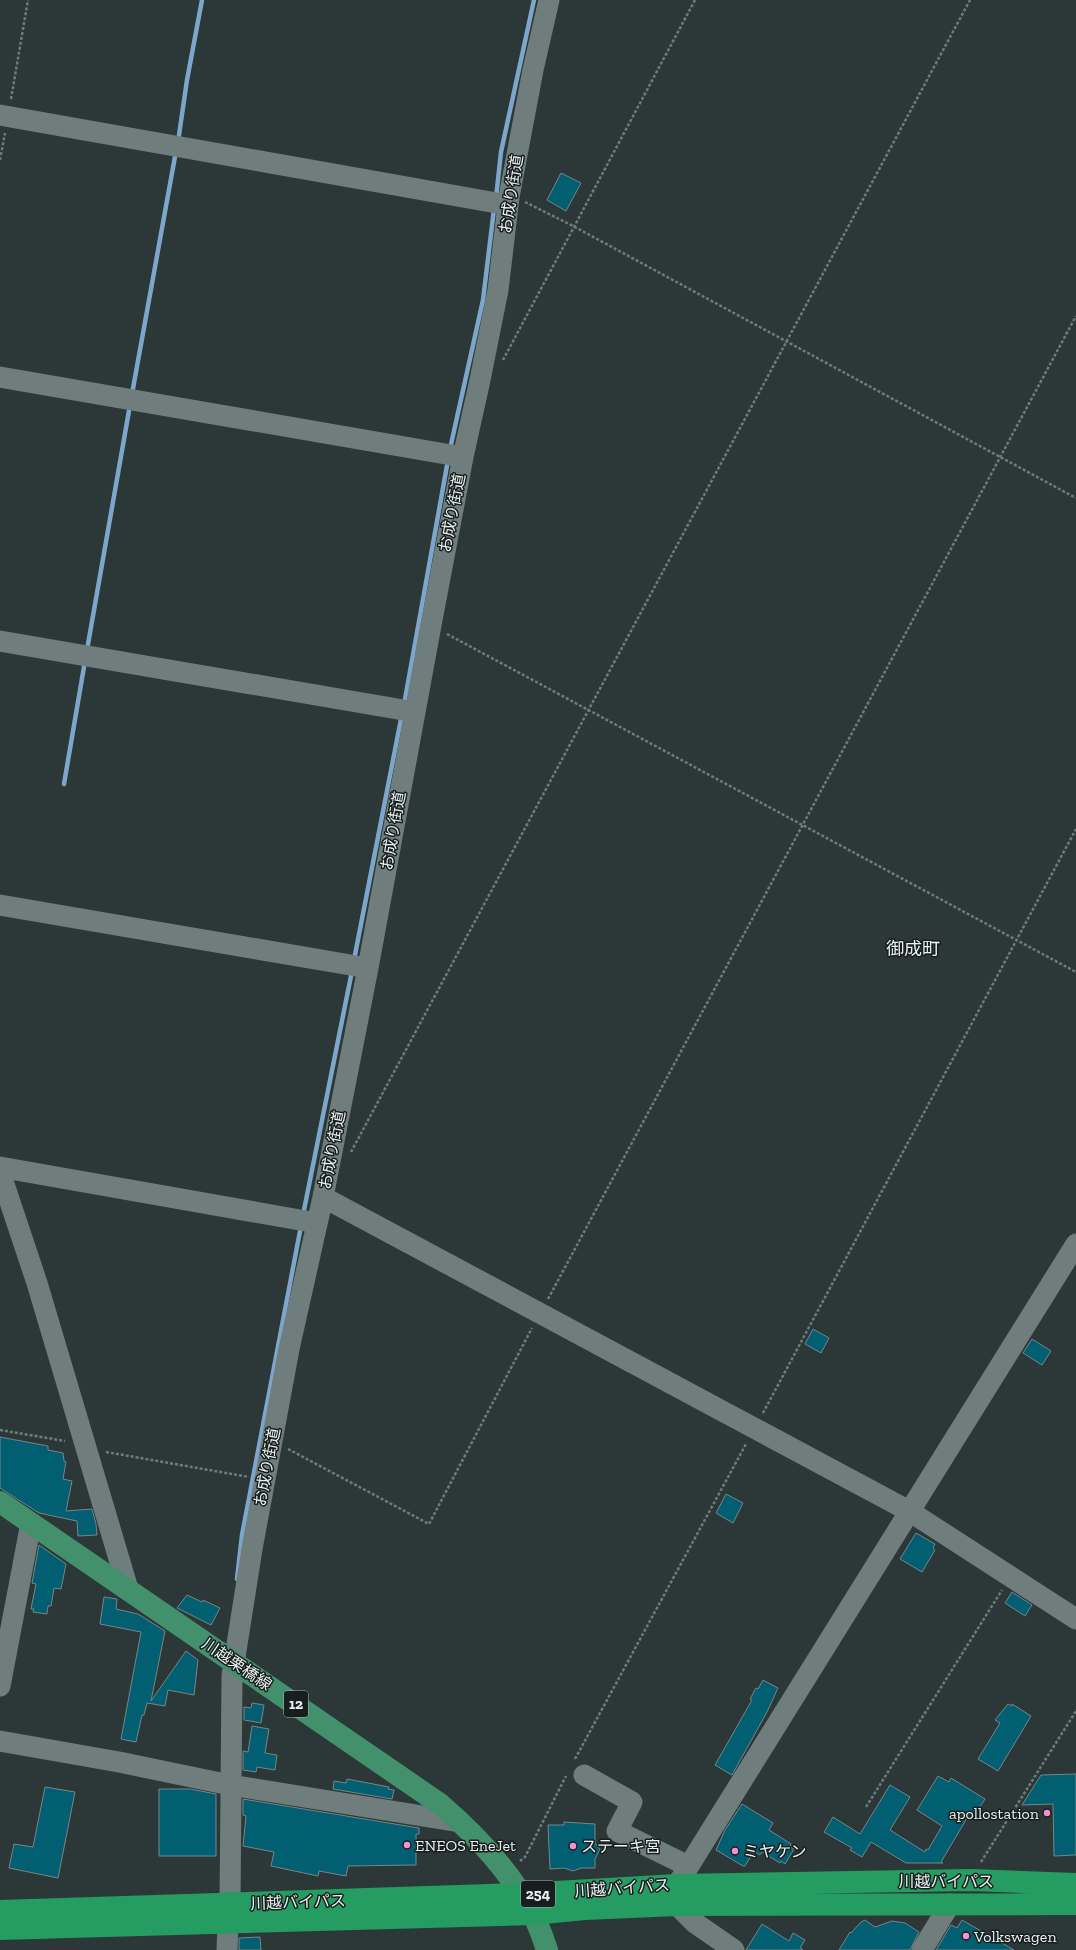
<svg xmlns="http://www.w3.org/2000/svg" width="1076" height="1950" font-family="'Zilla Slab','Noto Sans JP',serif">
<rect width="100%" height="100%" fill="#2b3837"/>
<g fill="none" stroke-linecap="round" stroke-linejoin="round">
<path stroke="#7ea6cb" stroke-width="4.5" d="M178 142 187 80 202 0
M496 198 501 152 534 0
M132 394 176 151
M450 449 483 300 494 209
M87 650 130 405
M404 705 448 460
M64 784 85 661
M354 960 402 714
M303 1215 352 971
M237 1579 242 1535 301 1226"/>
</g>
<path fill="#025f72" stroke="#778589" d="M561 173 581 183 566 211 547 200Z
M813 1329 829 1338 821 1353 805 1344Z
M1032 1339 1051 1351 1042 1365 1023 1353Z
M0 1437 48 1446V1450L63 1453 64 1461 66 1462 63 1479 72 1481 66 1511 92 1509 96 1524 97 1535 78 1536 77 1521 39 1513 0 1488Z
M726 1494 743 1503 733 1523 716 1513Z
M916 1533 935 1544 933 1548 935 1550 922 1572 900 1559Z
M39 1545 66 1564 61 1589 54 1588 51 1606H48L47 1614 33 1612 34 1609H31L36 1584 32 1583Z
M1012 1592 1032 1605 1025 1616 1005 1603Z
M187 1595 202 1602 203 1600 220 1608 211 1625 177 1608Z
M104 1597 117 1599 116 1609 138 1614 165 1631 151 1701 186 1651 198 1660 194 1695 168 1690 165 1706 147 1703 144 1715H142L136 1742 121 1739 141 1632 100 1624Z
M763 1680 778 1688 767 1712 732 1775 715 1765 752 1700 750 1699 756 1688 758 1689Z
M252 1703 264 1705 261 1723 244 1720V1707L251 1708Z
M1008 1704 1012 1706V1704L1031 1716 998 1771 978 1759 1000 1723 995 1720Z
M252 1726 269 1729 265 1753 277 1755 275 1770 257 1767 256 1772 243 1770V1751L248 1752Z
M1076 1774V1855L1054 1856 1053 1804 1022 1805 1041 1775Z
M938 1776 949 1782 951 1778 985 1799 974 1816 970 1813 941 1862 943 1863H906L871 1842 862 1857 850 1850 852 1848 824 1832 833 1817 860 1834 890 1785 910 1797 890 1830 925 1852 926 1849 928 1850 942 1826 917 1810Z
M347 1779 389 1787 388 1789 394 1790 392 1799 333 1789 334 1781 346 1783Z
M45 1787 75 1792 58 1878 9 1868 14 1844 33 1847Z
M159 1789H190L216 1794V1856H159Z
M243 1799 419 1828V1834H416V1865L348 1866 346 1876 319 1871 318 1876 271 1866 274 1852 243 1846 246 1816 243 1815Z
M742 1804 773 1823 769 1830 791 1844 790 1847 794 1849 785 1864 781 1861 780 1863 762 1852 760 1855 754 1851 745 1866H743L716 1850 725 1830Z
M564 1822 595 1824V1843L600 1849 595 1859V1868H581L573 1871 564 1868 550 1869 548 1825H564Z
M865 1920 875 1927 892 1921 905 1923 919 1932 910 1950H839L850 1932 851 1933 861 1922Z
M962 1920 1014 1950H936L951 1925 957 1928Z
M762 1924 789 1941 793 1933 805 1940 800 1948 803 1950H746Z
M260 1937 261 1950H239V1938Z"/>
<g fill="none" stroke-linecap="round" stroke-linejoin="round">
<path stroke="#6f7b7a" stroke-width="2.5" stroke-dasharray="3 2" stroke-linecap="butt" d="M11 99 28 0
M0 160 5 133
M525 202 573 226 1076 498
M503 360 695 0
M447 634 1076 972
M351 1152 970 0
M548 1299 1076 316
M763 1413 1076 829
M0 1430 65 1441
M288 1449 429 1524 532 1328
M106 1452 249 1477
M575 1759 746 1444
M866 1807 1002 1590
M520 1861 525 1857 566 1776
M981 1862 1076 1711"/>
<path stroke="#6f7e7c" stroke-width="21" d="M0 115 508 205
M0 377 463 457
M0 641 415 712
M0 905 368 968
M0 1167 317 1223
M0 1172 37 1283 128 1589
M323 1197 909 1511 1076 1619
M0 1686 31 1523
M0 1741 119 1762 230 1785 460 1822
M584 1775 632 1802 617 1831 688 1866
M677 1885 1076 1244
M230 1905 232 1676 252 1549 289 1349 323 1197 368 968 431 625 463 457 480 380 498 290 509 197 533 70 549 0
M677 1905 695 1923 734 1950
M227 1950 228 1921
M922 1950 950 1904"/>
<path stroke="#43906c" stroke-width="22" d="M0 1502 440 1804C476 1835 510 1871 532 1913 539 1925 543 1938 547 1950"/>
<path stroke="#259c61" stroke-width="22" d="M0 1911 521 1894 677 1885 970 1880 1076 1884
M0 1929 533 1914 585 1909 677 1905 1076 1904"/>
</g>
<g fill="#f690d0" stroke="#181e1d" stroke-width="1.5">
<circle cx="1047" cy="1813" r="4"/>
<circle cx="407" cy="1845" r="4"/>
<circle cx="573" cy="1846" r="4"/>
<circle cx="735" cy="1851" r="4"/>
<circle cx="966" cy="1936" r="4"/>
</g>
<g text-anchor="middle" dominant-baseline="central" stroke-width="3" stroke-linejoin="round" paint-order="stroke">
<g fill="#181e1d" stroke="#aab2b1" stroke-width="1">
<rect x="284" y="1691" width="24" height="26" rx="3"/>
<rect x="521" y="1881" width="34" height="26" rx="3"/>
</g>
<g font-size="15" font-weight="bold" fill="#e9f2f1">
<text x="296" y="1704">12</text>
<text x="538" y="1894">254</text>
</g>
<g font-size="16" fill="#e9f2f1" stroke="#181e1d">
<text transform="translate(511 194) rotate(-81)">お成り街道</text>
<text transform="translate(452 513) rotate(-79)">お成り街道</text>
<text transform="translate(393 831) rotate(-80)">お成り街道</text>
<text transform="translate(332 1150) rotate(-79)">お成り街道</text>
<text transform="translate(267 1467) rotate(-79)">お成り街道</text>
<text transform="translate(237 1664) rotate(34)">川越栗橋線</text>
<text x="946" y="1881">川越バイパス</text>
<text transform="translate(622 1888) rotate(-4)">川越バイパス</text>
<text transform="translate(298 1902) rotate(-2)">川越バイパス</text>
</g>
<g font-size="16" fill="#e9f2f1" stroke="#181e1d" text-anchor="start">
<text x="1039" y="1813" text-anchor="end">apollostation</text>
<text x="415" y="1845">ENEOS EneJet</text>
<text x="581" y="1846">ステーキ宮</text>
<text x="743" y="1851">ミヤケン</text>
<text x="974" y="1936">Volkswagen</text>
</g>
<g font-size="18" fill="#e9f2f1" stroke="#181e1d">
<text x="913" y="949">御成町</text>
</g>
</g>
</svg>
